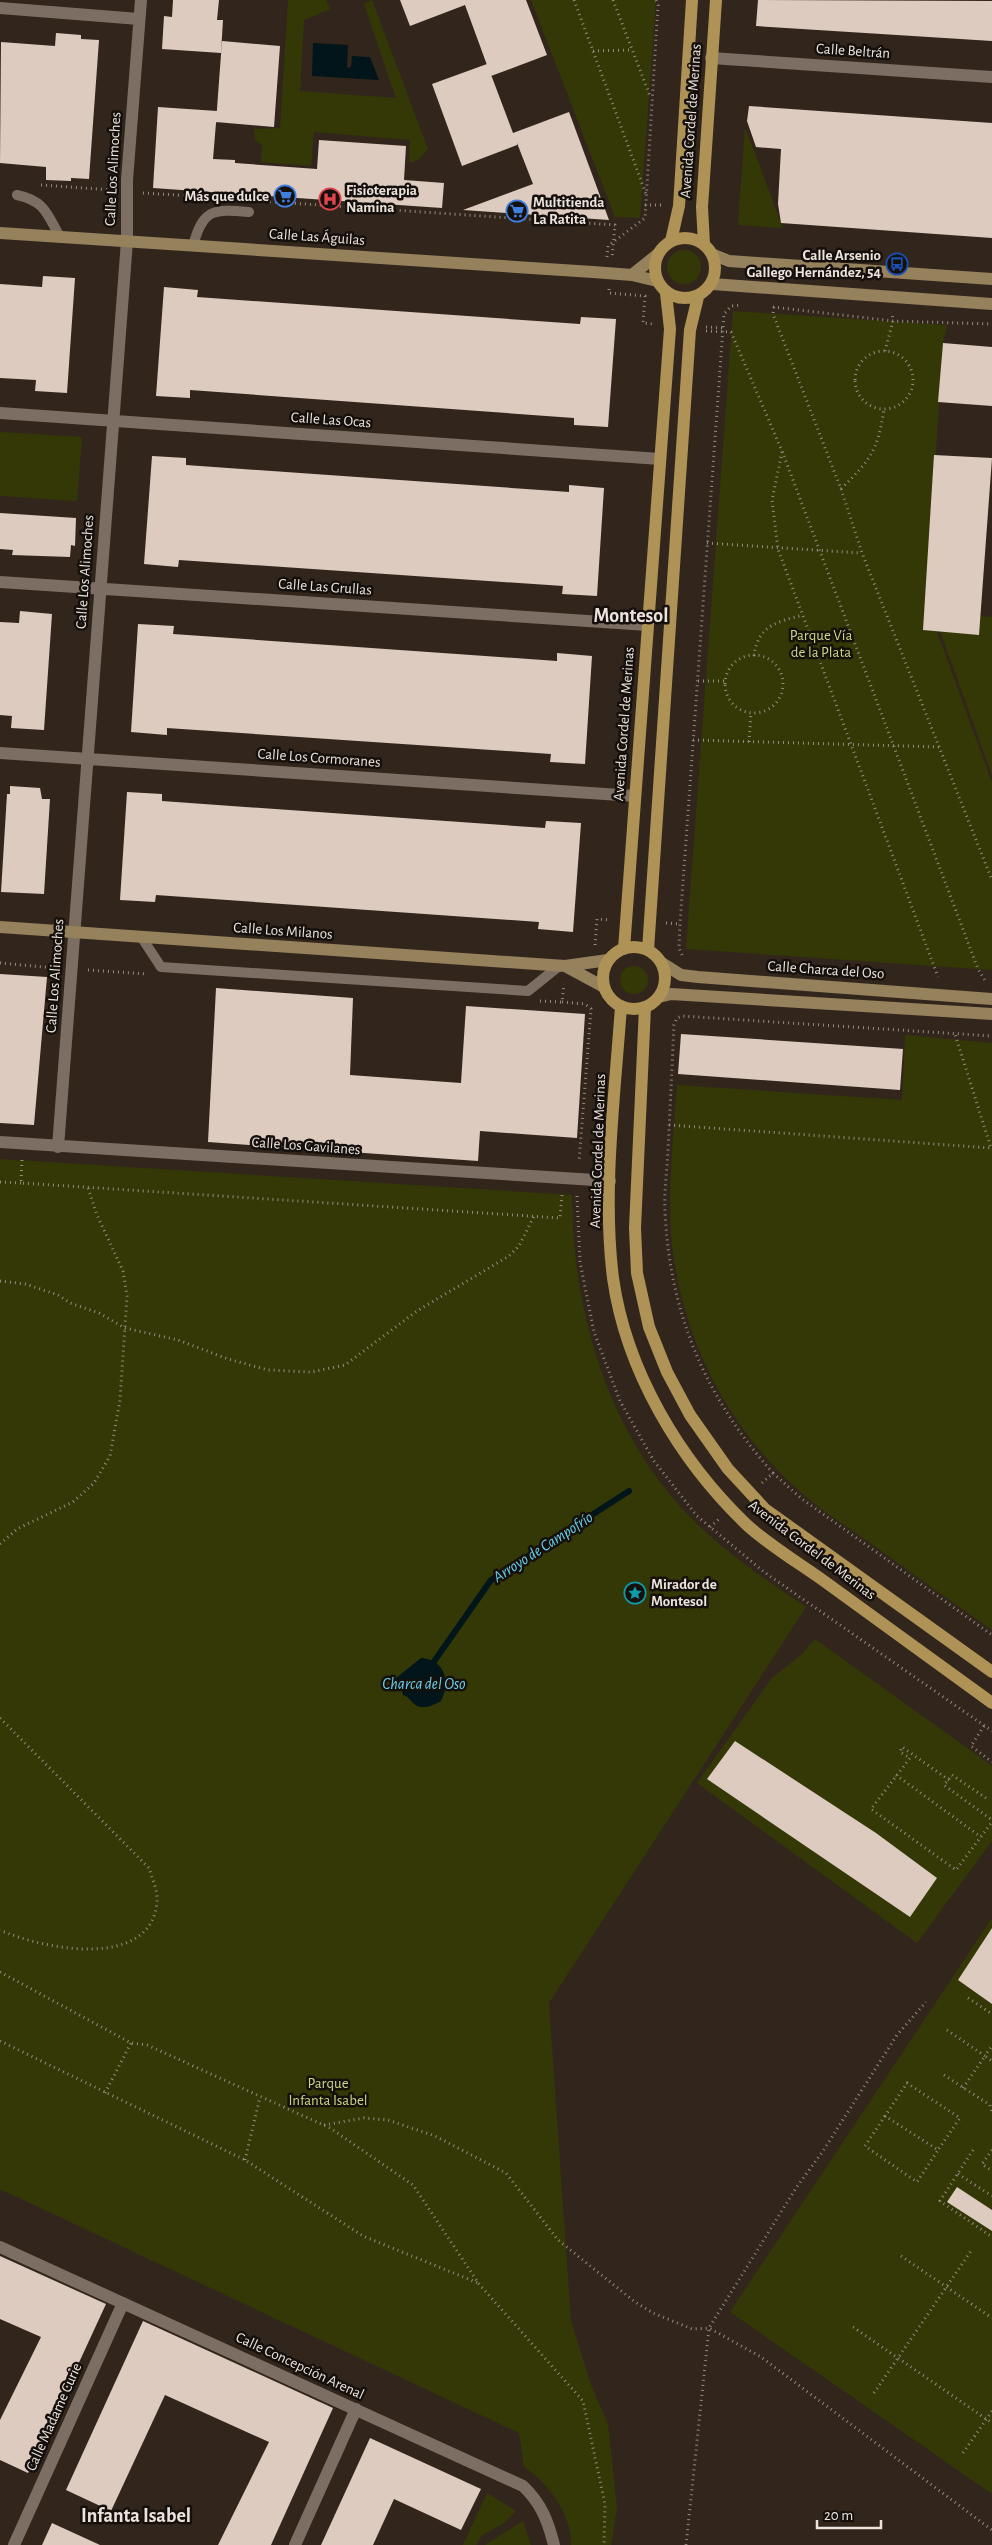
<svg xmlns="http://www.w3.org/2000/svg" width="992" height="2545" font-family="'Alegreya Sans',sans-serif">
<rect width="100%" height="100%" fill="#32261c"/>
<path fill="#333806" d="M288 0H326L330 9 304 20 300 91 396 98 364 4 372 0 428 149 418 160 409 163 410 140 314 132 311 166 261 162 262 145 255 140 254 129 280 128Z
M531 0H656L640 218 615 217Z
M745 127 781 223 783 228 738 225Z
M667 267a17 17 0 1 1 34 0a17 17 0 1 1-34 0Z
M733 311 947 325 943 343 926 601 992 783V970L686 949Z
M0 432 82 437 77 501 0 496Z
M933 612 992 617V775Z
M620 980a14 14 0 1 1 28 0a14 14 0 1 1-28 0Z
M905 1035 992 1043V1630C951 1601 910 1572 869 1542 844 1525 818 1508 796 1488 724 1423 678 1329 671 1232 668 1183 674 1133 677 1085L902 1100Z
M0 1159 572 1195C572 1312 609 1437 694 1521 728 1554 767 1581 806 1607L549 2003 571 2321 591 2385 608 2424 617 2507 611 2545H571C572 2514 548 2483 524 2467L519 2433 0 2189Z
M815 1639 992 1766V1841L917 1943 697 1783 772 1678 802 1654Z
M992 1918V2494L730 2312Z
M487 2493 516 2511 503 2524 482 2535 476 2545H463Z
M523 2521 531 2545H485Z"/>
<path fill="#01151a" d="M313 43 348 45 347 68 351 67 352 56 370 57 379 80 312 76Z
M421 1658C445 1660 451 1681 441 1701 432 1706 421 1711 413 1703 409 1699 409 1697 403 1695L401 1686H397L396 1678Z"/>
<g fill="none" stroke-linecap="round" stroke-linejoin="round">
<path stroke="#01151a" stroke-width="6" d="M433 1663 491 1580 629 1491"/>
</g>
<path fill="#ddcbc0" d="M173 0H219L217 20H223L221 53 162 49 164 16 172 17Z
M400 0H526L547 55 491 76 465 5 410 26Z
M758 0 992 1V41L756 26Z
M56 33 81 35V39L99 40 89 179 71 178V181L46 180V167L0 163 1 42 55 46Z
M222 41 280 46 274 127 216 122Z
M487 64 513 133 569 112 609 220 463 210 533 184 517 143V145L462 166 432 84Z
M749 106 992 123V238L781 223 778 204 781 149 756 147 747 121Z
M158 107 217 111 213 159 235 160V163L317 169 319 140 406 146 404 180 444 183 442 208 153 188Z
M43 276 75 278 67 393 35 391 36 380 0 378V284L42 287Z
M164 287 198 290 197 297 580 324 581 317 616 319 608 427 574 425V418L190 390V398L156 396Z
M943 343 992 347V406L938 402Z
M934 455 992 458 979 635 923 630Z
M152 456 186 458V465L569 492V485L604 488 597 596 562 594 563 586 179 560 178 567 144 564Z
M0 513 76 518 75 546 71 545 70 557 12 555 13 550 0 549Z
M20 611 52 614 44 730 11 728 12 716 0 715V622L19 623Z
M138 624 174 626 173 634 557 661V653L592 656 585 764 550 762 551 754 167 728V735L131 732Z
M10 786 40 788 42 799H50L44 894 1 892 7 794H10Z
M127 792 162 794V801L545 828 546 821 581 823 573 932 538 929 539 922 156 895 155 902 120 900Z
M0 974 47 977 34 1125 0 1123Z
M216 988 353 998 350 1075 461 1083 466 1006 585 1014 577 1138 480 1131 478 1161 208 1142Z
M681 1034 903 1049 900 1090 678 1074Z
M735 1741 876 1833 937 1878 910 1917 707 1779Z
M992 1928V2004L958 1980Z
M957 2187 992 2210V2231L947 2202Z
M0 2256 106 2304 28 2473 0 2460V2420L41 2337 0 2319Z
M143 2321 333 2408 271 2545H218L269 2442 165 2395 111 2511 66 2490Z
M370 2438 481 2489 461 2530 394 2499 373 2545H321Z
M52 2523 100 2545H42Z"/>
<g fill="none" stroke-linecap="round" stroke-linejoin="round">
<path stroke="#958b82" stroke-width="3" stroke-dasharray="1 4" stroke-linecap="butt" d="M574 0 646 194
M613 0 650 96
M593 51 632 50
M41 185 112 190
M143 193 209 197
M260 201 615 225 612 258
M645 205H662
M607 257 608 246 645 218 658 5 656 0
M609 289V293L645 296 643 323 653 324
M773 307 893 321 992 324
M774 307 773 314 841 489 862 553 992 880
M706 327 722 328
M706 331 731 332 782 451 978 969 986 982
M885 351 893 321 892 312
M855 380a29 29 0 1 1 58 0a29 29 0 1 1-58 0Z
M782 452 772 500 778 549 938 977
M841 489C870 460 878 451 884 409
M707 543 861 553
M725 684a29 29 0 1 1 58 0a29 29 0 1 1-58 0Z
M754 656C758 625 777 622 803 615
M698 681H725
M693 740 940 747
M749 742 751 713
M666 923 680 924
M595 945 597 919 610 920
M682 955 679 948 680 924 724 314 731 306 742 305
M0 963 55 968
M88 970 147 974
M540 1001 562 1002 564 984
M562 1002 585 1004 591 1009 579 1162
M669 1125 991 1148 955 1034
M22 1160 21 1183 560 1218 562 1195
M0 1182 21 1183
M577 1196 580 1262 594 1332 620 1401 654 1461 697 1516 764 1572 992 1731
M0 1281 25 1284 58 1295 70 1303 99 1313 125 1328 178 1340 228 1359 268 1370 311 1372 345 1365 417 1311 509 1256 519 1246 534 1216
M773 1473C705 1397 670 1314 665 1212 664 1191 667 1171 668 1151 670 1109 672 1067 674 1025L677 1018 682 1016 992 1036
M762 1483 773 1473 802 1499 992 1635
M710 1527 719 1519
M0 1544 17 1529 73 1502 94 1483 110 1456 120 1400 127 1296 123 1271 97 1215 88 1188
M0 1718 149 1868C152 1878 158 1891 157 1902 151 1971 42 1949 0 1930
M984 1726 971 1746 992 1762
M896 1775 981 1837
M949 1780 902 1747 900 1752 910 1758 871 1809 956 1870 992 1822
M986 1798 952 1775 944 1785 992 1820
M0 1972 131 2043 147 2045 330 2128 413 2185 479 2284 583 2401 605 2504 604 2545
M968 1998 992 2014
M947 2030 985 2056 992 2046
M0 2041 245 2160 363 2236 478 2283
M944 2075 990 2105 992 2112
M963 2088 985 2056 992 2061
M105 2093 131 2043
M885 2116 865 2146 917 2182 938 2150 885 2116 907 2083 960 2118 938 2150
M324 2125 364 2118 388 2120 435 2136 506 2173 558 2240 635 2302 653 2313 692 2329 709 2328 761 2357 992 2530
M973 2150 940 2201 992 2237
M992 2150 982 2164 992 2171
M245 2160 260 2097
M958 2174 992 2196
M901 2256 992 2318
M853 2327 992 2423
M874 2393 971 2251
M963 2453 992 2411
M686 2545 709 2328 796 2188 823 2151 897 2035 926 2002"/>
<path stroke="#7d6e63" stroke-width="10" d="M17 195C45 201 47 214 60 237
M193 246C203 208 214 209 249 212
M142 938 161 967 528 991 559 966"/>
<path stroke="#7d6e63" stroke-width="12" d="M0 8 139 19
M711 58 992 77
M0 413 660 459
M0 582 648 625
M0 753 635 796
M0 1142 610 1181
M58 1147 127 241V180L141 0
M0 2247 523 2486C541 2503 548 2521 554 2545
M14 2545 123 2303
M295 2545 356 2409"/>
<path stroke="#96815d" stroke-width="12" d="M0 233 593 272 632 275 657 281
M714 255 729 261 992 279
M632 275 658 254
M712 284 992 304
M0 927 565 966 608 960
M662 963 681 975 698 977 992 999
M565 966 604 987
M659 997 671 994 992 1014"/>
<path stroke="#af9356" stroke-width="12" d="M655 268a30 30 0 1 1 60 0a30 30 0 1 1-60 0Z
M671 241 679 206 692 0
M704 244 702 207 716 0
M603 978a31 31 0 1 1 62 0a31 31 0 1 1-62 0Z
M624 949 670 329 666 293
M648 950 690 330 698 297
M621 1006C615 1094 602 1191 613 1278 626 1371 680 1461 747 1525 770 1546 799 1563 824 1581 880 1622 936 1662 992 1703
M645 1007 635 1228 637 1273 649 1327 667 1372 690 1415 728 1469 765 1509 992 1672"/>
</g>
<defs>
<g id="supermarket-ring" transform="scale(1.125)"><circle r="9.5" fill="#16100c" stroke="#3f7fe0" stroke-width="1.5"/><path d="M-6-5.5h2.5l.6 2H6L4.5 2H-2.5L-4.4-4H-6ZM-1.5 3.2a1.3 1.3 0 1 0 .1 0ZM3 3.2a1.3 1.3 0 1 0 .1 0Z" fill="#3f7fe0"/></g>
<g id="hospital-ring" transform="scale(1.125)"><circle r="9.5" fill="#16100c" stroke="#e0444e" stroke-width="1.5"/><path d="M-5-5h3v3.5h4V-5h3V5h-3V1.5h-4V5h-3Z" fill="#e0444e"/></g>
<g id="bus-ring" transform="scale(1.125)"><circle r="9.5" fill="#16100c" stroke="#1a4fb4" stroke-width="1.5"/><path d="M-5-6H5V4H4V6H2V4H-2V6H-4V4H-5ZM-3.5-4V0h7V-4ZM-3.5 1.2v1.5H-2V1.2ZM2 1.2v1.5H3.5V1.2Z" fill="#1a4fb4"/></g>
<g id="sight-ring" transform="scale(1.125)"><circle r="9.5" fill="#16100c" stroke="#0f9aa8" stroke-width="1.5"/><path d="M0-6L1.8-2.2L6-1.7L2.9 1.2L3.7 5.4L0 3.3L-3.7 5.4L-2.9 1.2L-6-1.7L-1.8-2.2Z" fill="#0f9aa8"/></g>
</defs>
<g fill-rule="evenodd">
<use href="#supermarket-ring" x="285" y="196"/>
<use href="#hospital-ring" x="330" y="199"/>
<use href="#supermarket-ring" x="517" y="211"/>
<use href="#bus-ring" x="897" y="264"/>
<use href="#sight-ring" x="635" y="1593"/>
</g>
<g text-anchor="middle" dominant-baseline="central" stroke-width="5" stroke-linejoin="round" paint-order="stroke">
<g font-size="15" fill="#ebe3dc" stroke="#16100c">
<text transform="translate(853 51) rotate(4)">Calle Beltrán</text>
<text transform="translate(691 121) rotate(-86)">Avenida Cordel de Merinas</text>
<text transform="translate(113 169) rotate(-87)">Calle Los Alimoches</text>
<text transform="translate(317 237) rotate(4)">Calle Las Águilas</text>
<text transform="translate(331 420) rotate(4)">Calle Las Ocas</text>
<text transform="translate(85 572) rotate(-86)">Calle Los Alimoches</text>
<text transform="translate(325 587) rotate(4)">Calle Las Grullas</text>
<text transform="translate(624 724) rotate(-86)">Avenida Cordel de Merinas</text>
<text transform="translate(319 758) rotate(4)">Calle Los Cormoranes</text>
<text transform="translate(283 931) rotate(4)">Calle Los Milanos</text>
<text transform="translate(826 970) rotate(4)">Calle Charca del Oso</text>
<text transform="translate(55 976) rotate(-86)">Calle Los Alimoches</text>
<text transform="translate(306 1146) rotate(4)">Calle Los Gavilanes</text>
<text transform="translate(598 1151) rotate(-88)">Avenida Cordel de Merinas</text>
<text transform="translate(812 1550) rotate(37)">Avenida Cordel de Merinas</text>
<text transform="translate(300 2366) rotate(25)">Calle Concepción Arenal</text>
<text transform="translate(54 2417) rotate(-66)">Calle Madame Curie</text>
</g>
<g font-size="15" font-weight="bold" fill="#ebe3dc" stroke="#16100c" text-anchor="start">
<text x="346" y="190">Fisioterapia<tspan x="346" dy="17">Namina</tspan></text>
<text x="269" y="196" text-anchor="end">Más que dulce</text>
<text x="533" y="202">Multitienda<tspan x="533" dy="17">La Ratita</tspan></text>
<text x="881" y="255" text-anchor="end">Calle Arsenio<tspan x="881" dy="17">Gallego Hernández, 54</tspan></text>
<text x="651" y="1584">Mirador de<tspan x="651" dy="17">Montesol</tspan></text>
</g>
<g font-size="15" fill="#ccd786" stroke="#16100c">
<text x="821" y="635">Parque Vía<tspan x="821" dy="17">de la Plata</tspan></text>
<text x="328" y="2083">Parque<tspan x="328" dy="17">Infanta Isabel</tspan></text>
</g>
<g font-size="16" font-style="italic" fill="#69d1ee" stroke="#16100c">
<text transform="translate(543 1547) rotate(-33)">Arroyo de Campofrío</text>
<text x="424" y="1684">Charca del Oso</text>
</g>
<g font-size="20" font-weight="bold" fill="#ebe3dc" stroke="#16100c">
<text x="631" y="616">Montesol</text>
<text x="136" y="2516">Infanta Isabel</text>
</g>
</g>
<path d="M817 2520v8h64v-8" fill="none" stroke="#ebe3dc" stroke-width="2.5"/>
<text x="824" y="2520" font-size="15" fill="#ebe3dc" stroke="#16100c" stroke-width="4" paint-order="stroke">20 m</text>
</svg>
